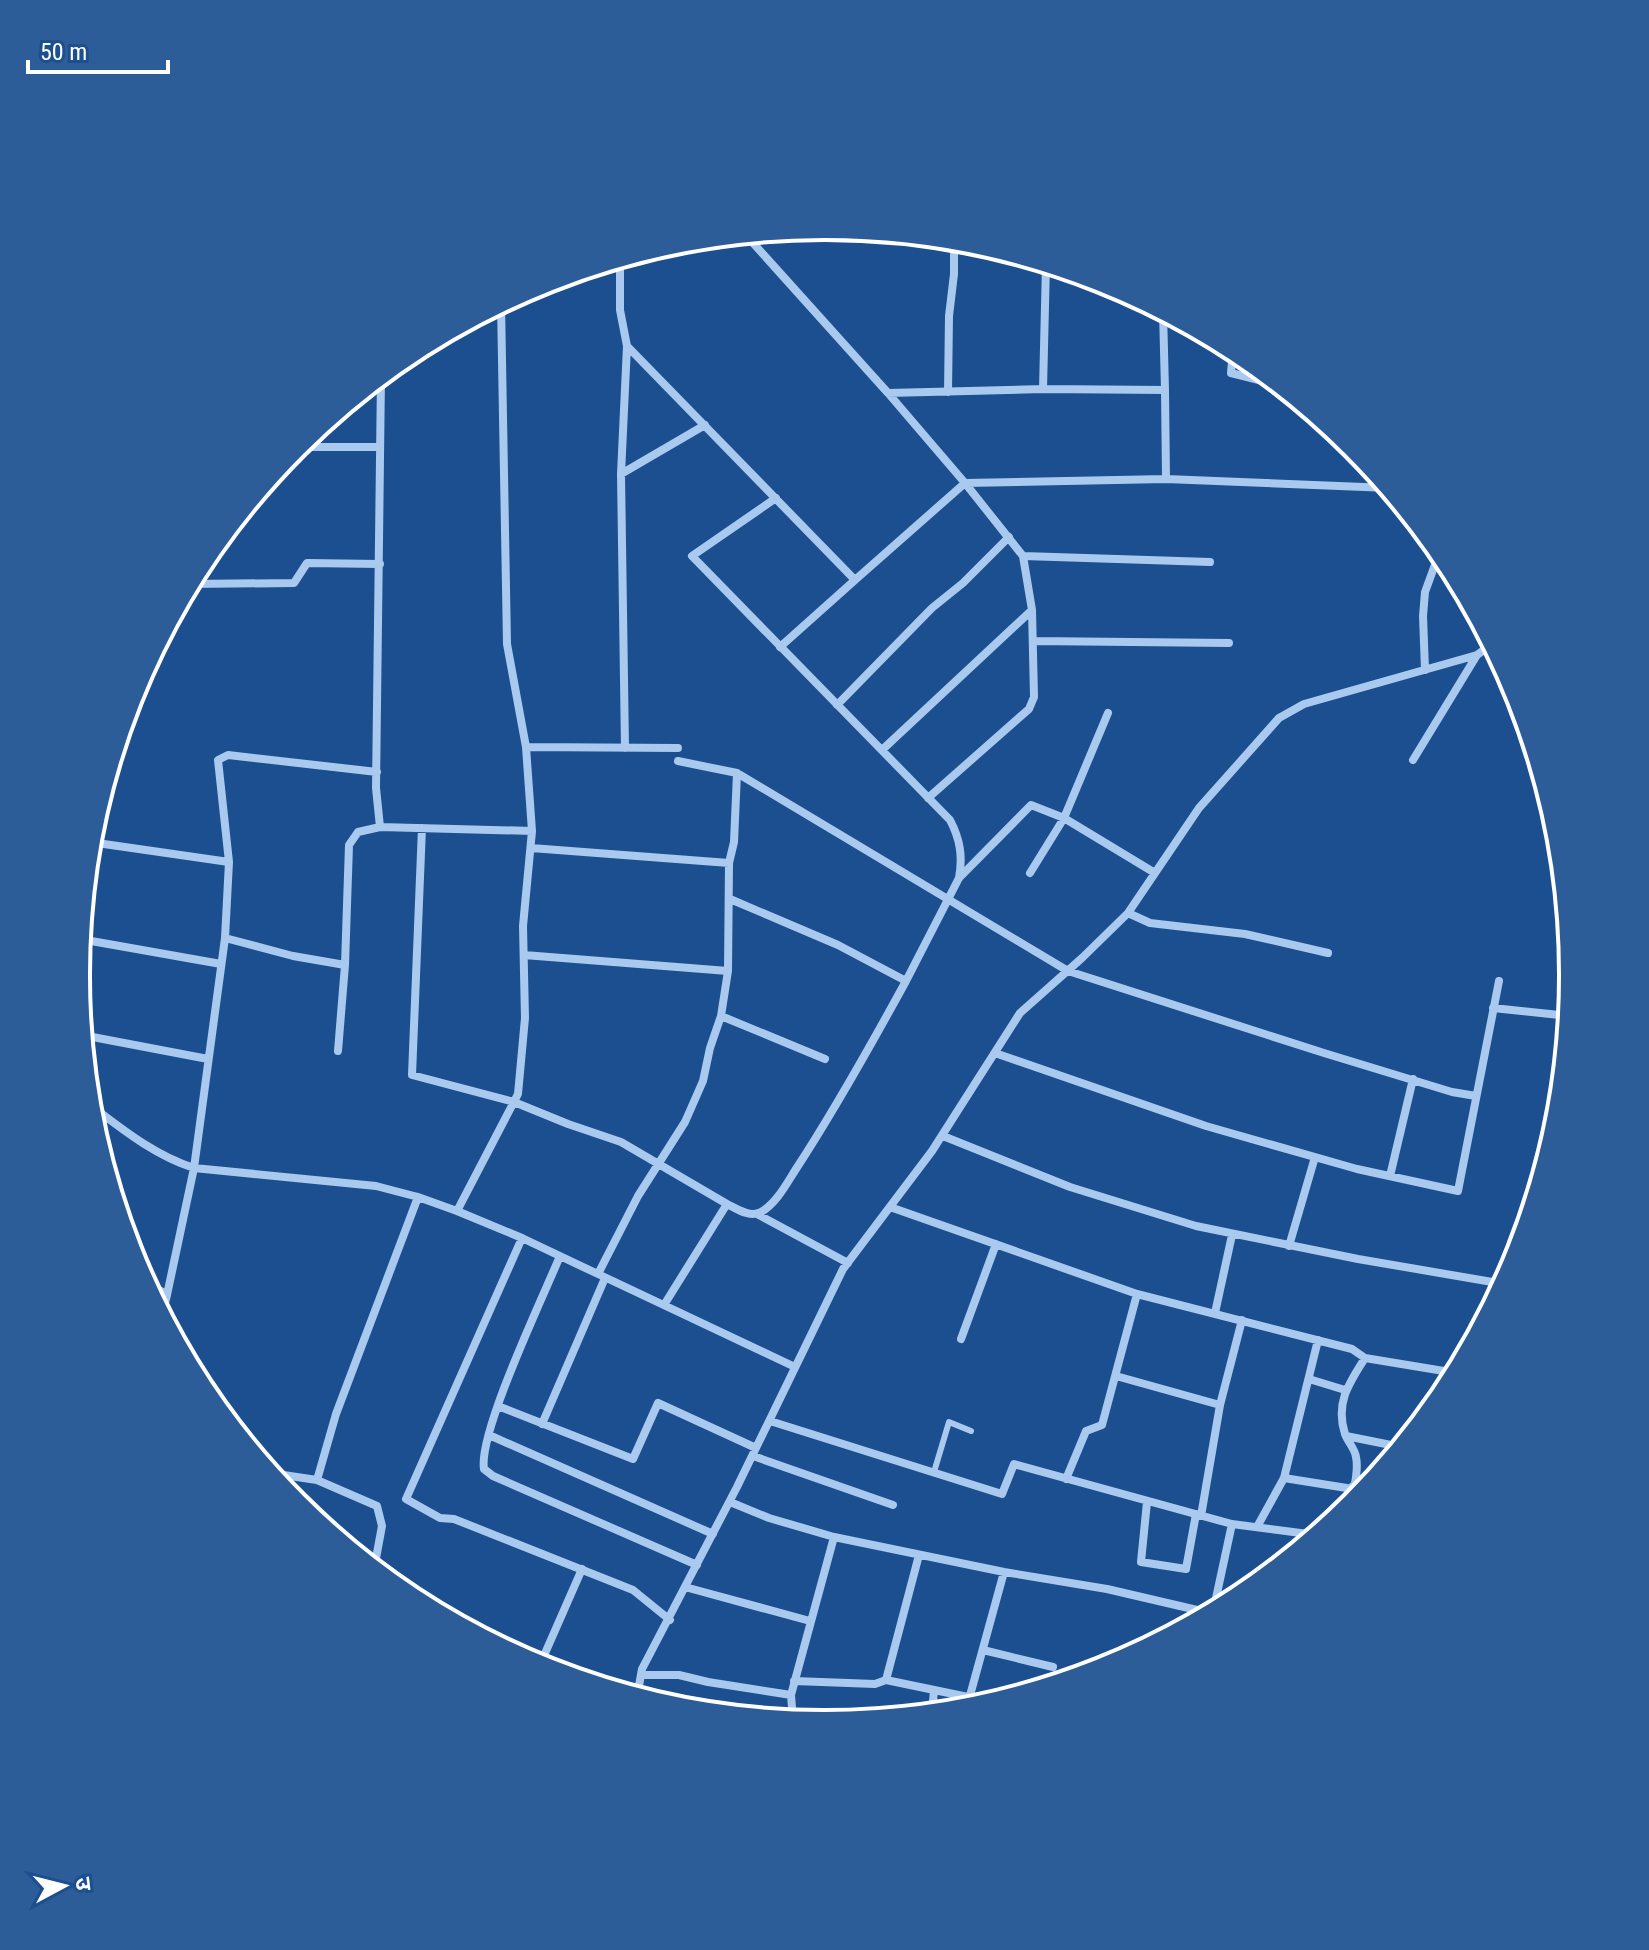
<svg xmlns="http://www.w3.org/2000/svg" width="1649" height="1950" font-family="'Roboto Condensed','Noto Sans Devanagari',sans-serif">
<rect width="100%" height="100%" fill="#1b4f8f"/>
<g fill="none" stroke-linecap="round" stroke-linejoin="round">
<path stroke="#a9c9ee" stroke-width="6" d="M934 1472 949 1422 971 1431"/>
<path stroke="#a9c9ee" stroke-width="8" d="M745 234 888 393
M620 259V310L627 346 855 580 965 483 1023 556 1032 610 882 750
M1046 264 1043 389 1165 390 1163 311
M501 303 507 644 526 747 532 831 523 926 525 1018 518 1094 457 1211 522 1238 598 1274 638 1196 685 1122 703 1081 710 1048 721 1016 728 971 729 863 531 848
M627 346 621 474 705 425
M1233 349 1231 373 1274 384 1275 381
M381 376 376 788 380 827 532 831
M1043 389 888 393 965 483 1166 479 1389 488
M1165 390 1166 479
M948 392 949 316 954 274V239
M294 447H380
M621 474 625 748
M776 498 692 556 950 820C960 839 963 856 959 878
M1023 556 1210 562
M189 584 294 583 307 563 380 564
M1033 641 1229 643
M780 647 855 580
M1425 670 1423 616 1425 592 1440 551
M837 705 932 608 963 583 1009 537
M526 747 678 748
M1413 760 1477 655
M678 761 737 773 1068 971 1324 1053 1452 1092 1476 1096
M928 798 1029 709 1034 697 1032 610
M422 828 412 1075 514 1102 568 1124 621 1142 727 1204 664 1305
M229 862 218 760 228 755 377 772
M87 863 90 842 229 862 225 938 194 1168C154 1155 122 1129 89 1104
M729 863 734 842 737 773
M1030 873 1064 818 1108 713
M1128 913 1150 923 1245 934 1328 953
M225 938 293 956 345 965 349 845 358 832 380 827
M80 939 221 964
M524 955 728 971
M906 981 959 878 1031 805 1064 818 1155 873
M1493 1008 1569 1016
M721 1016 825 1059
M82 1035 208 1059
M338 1051 345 965
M995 1053 1206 1126 1357 1169 1458 1191 1499 981
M943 1136 1070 1187 1196 1226 1358 1259 1504 1284
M1390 1176 1413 1079
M727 1204C737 1209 750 1218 761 1212 776 1204 787 1183 796 1169 836 1108 871 1045 906 981L838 945 730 899
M890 1207 1137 1294 1352 1349 1365 1358 1456 1373
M757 1214 848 1263
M522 1238 406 1499 440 1518 454 1519 633 1590 670 1620
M1289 1246 1315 1157
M560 1256C543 1297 478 1433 484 1469L493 1476 697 1565
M598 1274 795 1367
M143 1280 167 1295 194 1168 376 1186 418 1197 457 1211
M1215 1313 1232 1235
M162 1315 167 1295
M961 1339 996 1244
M1116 1376 1220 1405
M1309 1379 1345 1390
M498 1406 633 1459 658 1403 756 1448
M770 1421 1002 1494 1014 1464 1232 1524 1316 1535
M542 1424 605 1278
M489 1435 713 1534
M1346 1436 1401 1447
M753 1456 893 1505
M270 1473 317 1480 377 1506 382 1526 374 1569
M1284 1478 1353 1489
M1066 1479 1086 1431 1102 1425 1137 1294
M317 1480 336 1414 418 1197
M1353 1486 1368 1487
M730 1502 769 1518 834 1537 1004 1572 1107 1589 1210 1613
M1147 1502 1141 1562 1186 1569 1196 1514
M1350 1507C1353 1492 1359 1472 1356 1457 1355 1449 1348 1442 1345 1434 1335 1403 1349 1383 1365 1358
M1201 1516 1220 1405 1242 1320
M1257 1527 1284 1478 1318 1340
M919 1555 886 1680 968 1697
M685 1587 810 1621
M1213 1612 1232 1524
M983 1650 1053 1667
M539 1667 582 1569
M641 1675H679L708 1682 791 1695
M794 1681 875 1684 886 1680
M637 1697 642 1669 737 1487 843 1269 932 1151 1020 1013 1082 958 1128 913 1199 808 1279 718 1304 704 1477 655 1492 644
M966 1710 1004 1572
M932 1713 934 1690
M793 1720 791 1695 834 1537"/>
</g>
<path d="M0 0H1649V1950H0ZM824 240H825A734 734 0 0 1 1559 974V976A734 734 0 0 1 825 1710H824A734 734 0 0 1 90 976V974A734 734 0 0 1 824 240Z" fill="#2d5d98" fill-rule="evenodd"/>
<path fill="none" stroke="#fff" stroke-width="4" d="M824 240H825A734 734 0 0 1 1559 974V976A734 734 0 0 1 825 1710H824A734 734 0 0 1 90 976V974A734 734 0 0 1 824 240Z"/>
<g transform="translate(64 1886) rotate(83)" stroke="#1b4f8f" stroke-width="6" paint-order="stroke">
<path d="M0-6L14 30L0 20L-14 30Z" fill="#ffffff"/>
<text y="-12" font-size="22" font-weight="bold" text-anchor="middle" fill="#ffffff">उ</text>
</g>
<path d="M28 60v12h140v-12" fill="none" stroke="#ffffff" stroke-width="4"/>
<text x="40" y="60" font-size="24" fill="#ffffff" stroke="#1b4f8f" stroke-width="6" paint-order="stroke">50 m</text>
</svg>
